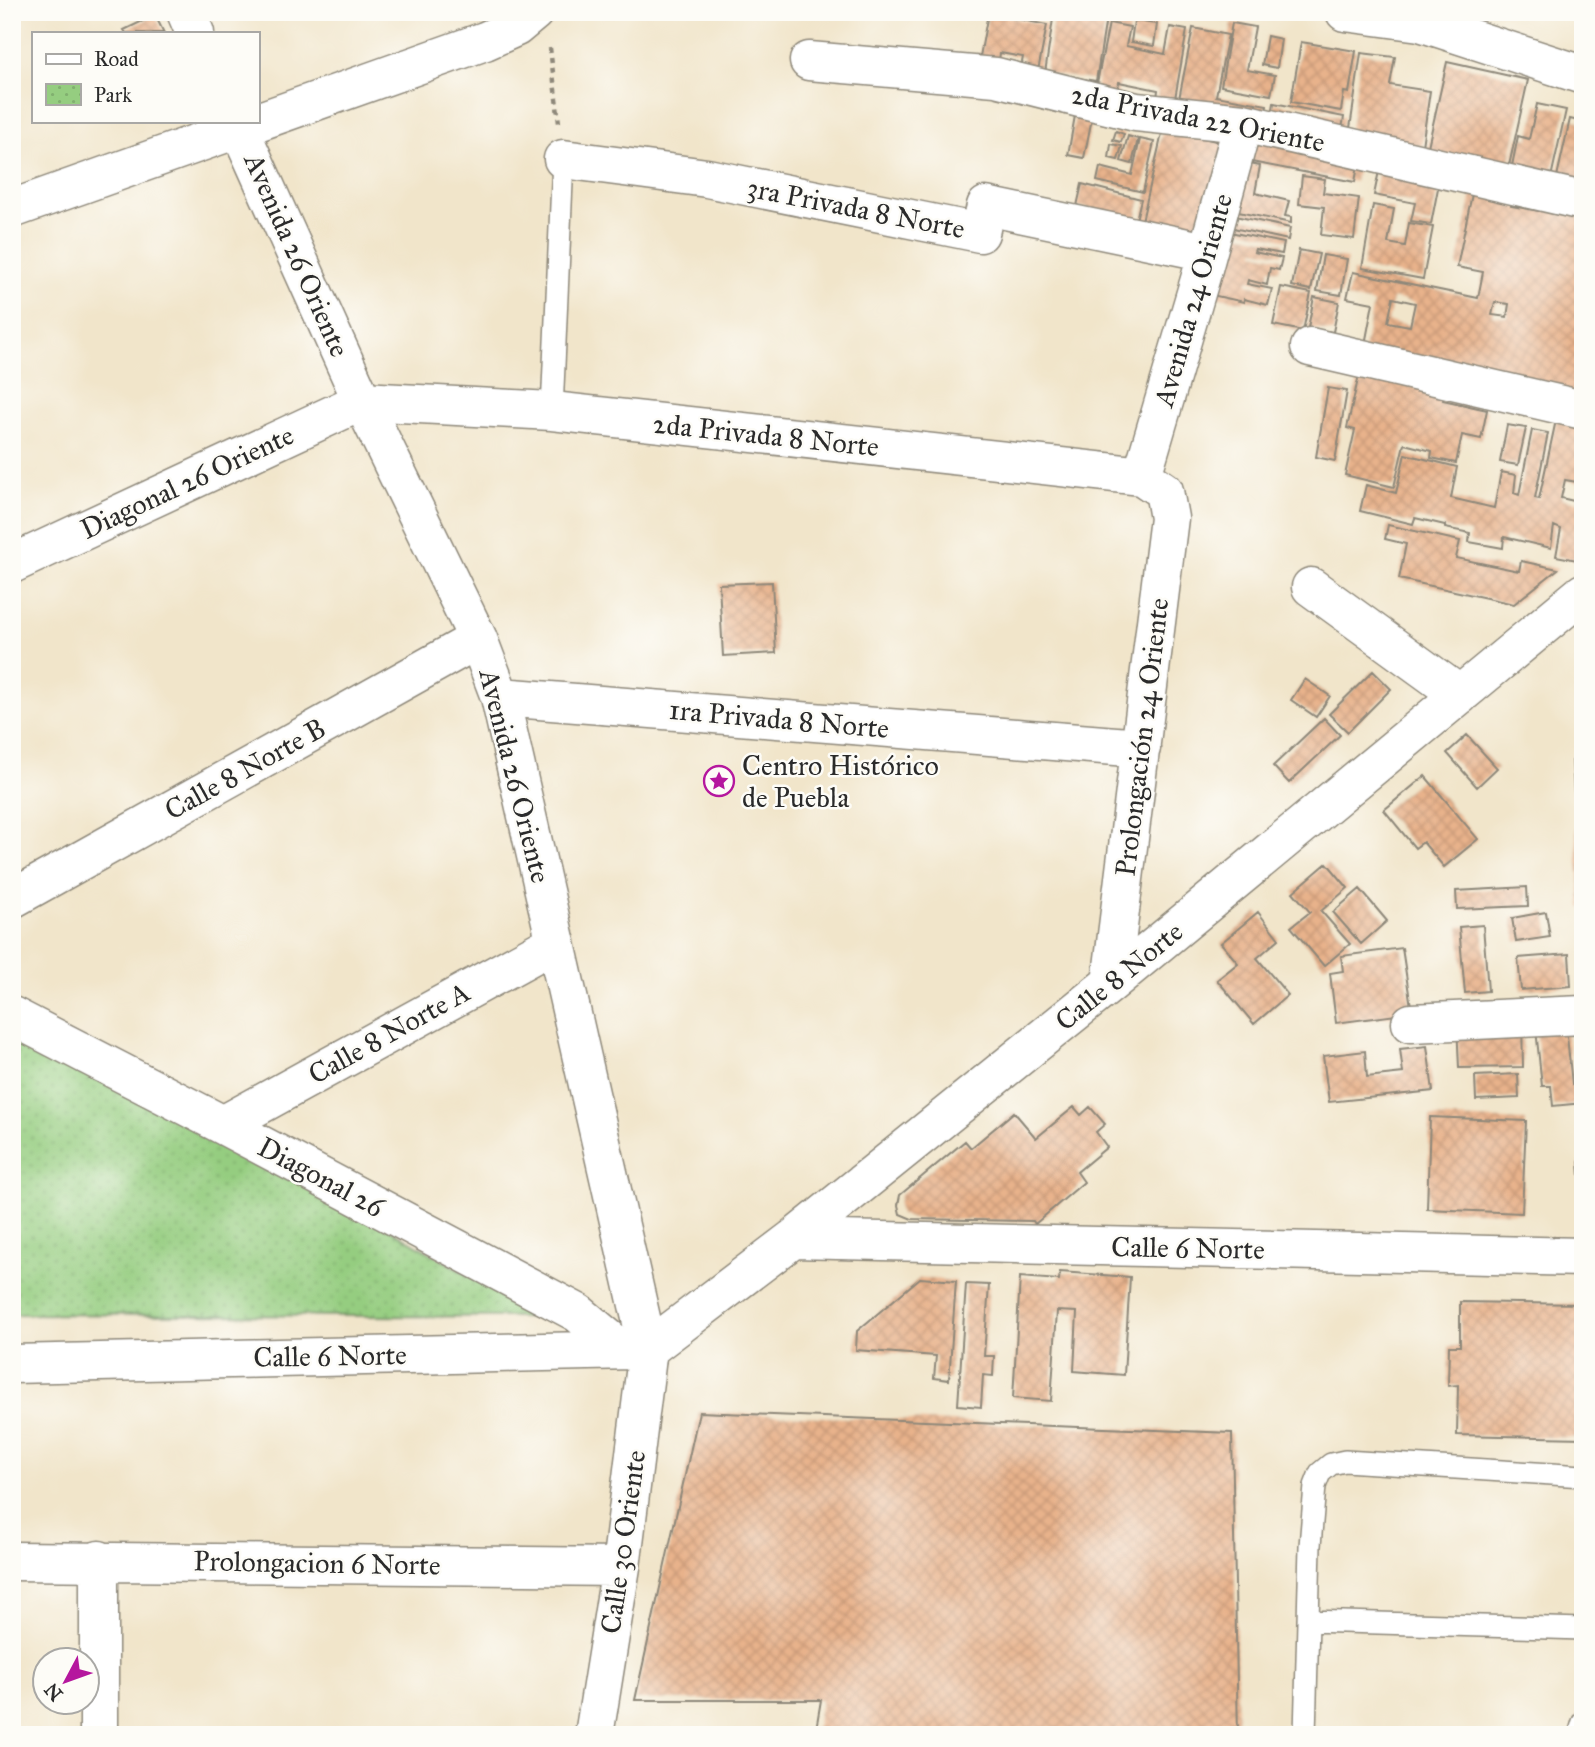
<svg xmlns="http://www.w3.org/2000/svg" width="1595" height="1747" font-family="'IM FELL Great Primer',serif">
<defs>
<pattern id="park-dots" width="8" height="8" patternUnits="userSpaceOnUse" patternTransform="scale(1.75)"><rect width="8" height="8" fill="#95cd80"/><path d="M2 2h.1M6 6h.1" fill="none" stroke="#81b06f" stroke-width="1.8" stroke-linecap="round"/></pattern>
<pattern id="building-cross-hatch" width="8" height="8" patternUnits="userSpaceOnUse" patternTransform="scale(1.75)"><rect width="8" height="8" fill="#e8b28b"/><path d="M0 0l8 8M0 8l8-8" fill="none" stroke="#c79978"/></pattern>
</defs>
<rect width="100%" height="100%" fill="#fdfcf7"/>
<filter id="ink" filterUnits="userSpaceOnUse"><feTurbulence type="fractalNoise" baseFrequency=".0143" numOctaves="2"/><feDisplacementMap in="SourceGraphic" scale="14" xChannelSelector="R" yChannelSelector="G"/><feConvolveMatrix kernelMatrix="1 2 1 2 8 2 1 2 1" color-interpolation-filters="sRGB"/></filter>
<filter id="wash" filterUnits="userSpaceOnUse"><feTurbulence type="fractalNoise" baseFrequency=".00686" numOctaves="4" result="noise"/><feDisplacementMap in="SourceGraphic" scale="28" xChannelSelector="R" yChannelSelector="G"/><feGaussianBlur stdDeviation="1.57" result="paint"/><feColorMatrix in="noise" values="0 0 0 0 0 0 0 0 0 0 0 0 0 0 0 0 0 1.4 0 .05"/><feComposite in="paint" operator="in"/></filter>
<g filter="url(#wash)">
<rect width="100%" height="100%" fill="#f1e5ca"/>
<path fill="url(#park-dots)" stroke="#607c56" stroke-width="2" d="M12 1027 212 1126 541 1317 12 1314Z"/>
<g id="blocks">
<path fill="url(#building-cross-hatch)" fill-rule="evenodd" d="M1008 12H1047V19L1008 14Z
M1054 12H1070L1106 18 1096 81 1045 73Z
M988 13 1047 25 1037 76 1020 73 1023 57 1000 53 997 75 977 73Z
M155 15 164 33H126L124 30Z
M1134 21 1157 24 1154 46 1131 42Z
M1109 23 1130 27 1126 46 1165 54 1170 27 1187 30 1173 110 1156 107 1158 90 1119 82 1116 102 1094 98Z
M1232 23 1255 27 1247 70 1275 75 1271 95 1221 86Z
M1193 28 1228 35 1216 96 1267 105 1264 119 1178 104Z
M1267 36 1281 39 1277 68 1262 65Z
M1301 42 1356 51 1349 93 1344 92 1341 111 1291 102Z
M1361 53 1395 57 1390 85 1430 91 1422 146 1349 135Z
M1447 62 1528 80 1508 170 1427 151Z
M1274 103 1344 117 1341 135 1271 121Z
M1537 104 1566 110 1550 182 1512 166 1518 136 1529 139Z
M1076 110 1093 113 1084 158 1068 155Z
M1570 119 1583 122V187L1556 181Z
M1248 128 1361 150 1355 182 1241 160Z
M1163 129 1229 144 1207 237 1142 221Z
M1116 131 1124 134 1121 142 1113 140Z
M1128 136 1138 139 1132 164 1121 161Z
M1140 139 1154 142 1143 192 1097 181 1100 167 1132 175Z
M1111 144 1122 146 1118 160 1109 158Z
M1239 162 1260 166 1255 193 1289 201 1285 216 1291 217V223L1229 210Z
M1380 166 1440 178 1431 224 1411 221 1415 203 1374 195Z
M1302 176 1325 179 1323 193 1359 198 1354 239 1321 235 1324 207 1299 204Z
M1082 184 1141 199 1136 220 1077 206Z
M1473 189 1513 197 1511 206 1540 211 1542 203 1583 211V407L1363 355 1373 303 1347 298 1353 272 1478 298 1483 272 1457 267ZM1393 298 1415 303 1410 326 1388 322ZM1495 302 1509 304 1507 317 1492 315Z
M1373 205 1394 209 1388 243 1405 246 1409 223 1433 227 1423 279 1362 268Z
M1226 214 1290 228 1288 240 1224 226Z
M1220 230 1284 243 1282 254 1255 249 1254 252 1282 258 1279 270 1270 268 1267 285 1248 280 1247 284 1272 289 1268 305 1244 299V302L1207 294Z
M1299 250 1319 254 1311 290 1292 286Z
M1323 255 1347 259 1341 295 1317 291Z
M1281 287 1311 293 1303 331 1273 325Z
M1314 297 1339 302 1333 332 1308 328Z
M1359 375 1445 393 1443 400 1487 410 1481 439 1462 435 1456 463 1431 458 1432 451 1404 444 1394 487 1345 475 1355 430 1347 428Z
M1328 388 1347 391 1335 461 1316 457Z
M1556 420 1583 426V483L1565 480 1561 498 1578 502 1583 485V557L1577 560 1556 556 1561 529 1554 526 1551 548 1504 537 1503 548 1469 542 1470 533 1445 528V525L1415 518 1413 524 1360 511 1366 485 1396 493 1405 454 1457 467 1451 498 1494 508 1501 472 1516 475 1514 493 1519 495 1532 430 1548 433 1535 498 1539 499Z
M1507 425 1526 428 1518 465 1500 462Z
M1388 525 1460 541 1456 558 1519 571 1521 561 1558 569 1514 604 1399 579 1406 544 1385 539Z
M772 582 776 653 723 656 719 584Z
M1373 671 1391 689 1348 732 1329 714Z
M1305 679 1330 696 1316 717 1291 700Z
M1324 718 1340 735 1289 783 1273 766Z
M1467 735 1497 768 1477 787 1447 753Z
M1583 760V907H1581L1572 761Z
M1425 776 1478 839 1444 867 1423 842 1415 848 1384 810Z
M1327 863 1348 888 1321 911 1350 944 1324 966 1291 927 1310 912 1293 892Z
M1527 887 1528 906 1457 909 1456 891Z
M1360 889 1387 921 1361 944 1333 912Z
M1258 912 1279 939 1257 958 1288 995 1254 1024 1217 980 1238 963 1221 943Z
M1546 912 1550 937 1516 942 1512 918Z
M1483 925 1488 991 1465 993 1459 927Z
M1402 948 1412 1013 1336 1023 1330 973 1343 971 1341 956Z
M1569 954 1571 986 1521 990 1518 958Z
M1565 1017 1572 1084 1578 1083 1577 1073H1583V1103L1553 1106 1551 1086H1542L1535 1020Z
M1522 1021 1523 1067 1459 1068 1457 1023Z
M1427 1046 1433 1091 1329 1102 1323 1056 1365 1051 1367 1077 1403 1073 1400 1049Z
M1518 1074 1519 1098 1476 1100 1475 1076Z
M1074 1107 1081 1115 1090 1107 1105 1124 1096 1132 1107 1147 1077 1172 1084 1182 1035 1224 1033 1221 912 1219 900 1214 898 1205 900 1195 965 1141 971 1148 1014 1112 1036 1138Z
M1430 1117 1526 1121 1522 1213 1427 1209Z
M1583 1161V1190H1581L1579 1162Z
M1060 1272 1130 1277 1124 1375 1074 1371 1077 1312 1057 1311 1051 1401 1013 1398 1020 1277 1059 1280Z
M920 1278 956 1281 949 1380 934 1378 936 1356 856 1350 857 1331Z
M966 1284 989 1285 984 1356H994L993 1376 983 1375 981 1407 958 1405Z
M1460 1302 1583 1304V1438L1457 1435 1458 1385 1448 1386 1449 1346H1460Z
M699 1412 1232 1433 1238 1735H815L821 1700H635Z"/>
</g>
</g>
<g filter="url(#ink)">
<use href="#blocks" fill-opacity="0" stroke="#8e887a" stroke-width="2"/>
<g fill="none" stroke-linecap="round" stroke-linejoin="round">
<g stroke="#8e887a" stroke-width="24">
<path id="lane" d="M552 411 563 159
M1308 1621 1583 1629
M1305 1735 1310 1546 1315 1486 1320 1473 1331 1464 1345 1461 1583 1476
M1579 1735 1583 1722"/>
</g>
<g stroke="#8e887a" stroke-width="41">
<path id="street" d="M186 12 195 33
M1345 12 1420 22 1583 75
M809 61 996 77 1136 112 1243 123 1583 201
M236 121 362 401 478 639 500 697 648 1349 621 1567 594 1735
M563 159 707 178 980 233 986 206 1207 252
M12 209 485 41 516 27 534 12
M1310 347 1583 410
M1142 476 1201 276 1243 123
M12 564 362 401 552 411 1142 476 1164 491 1169 518 1111 983
M1311 587 1460 695
M500 697 1141 748
M12 899 478 639
M12 1016 223 1125 578 1313 622 1350
M1411 1023 1583 1015
M223 1125 556 942
M793 1239 1583 1257
M648 1349 793 1239 1111 983 1583 593
M12 1364 632 1350
M12 1561 621 1567
M99 1735V1560"/>
</g>
<path stroke="#8e887a" stroke-width="4.5" stroke-dasharray="5 5" stroke-linecap="butt" d="M550 48 559 123"/>
<use href="#lane" stroke="#fff" stroke-width="21"/>
<use href="#street" stroke="#fff" stroke-width="38"/>
</g>
</g>
<defs>
<g id="sight-ring" transform="scale(1.575)"><circle r="9.5" fill="#fdfcf7" stroke="#b5179e" stroke-width="1.5"/><path d="M0-6L1.8-2.2L6-1.7L2.9 1.2L3.7 5.4L0 3.3L-3.7 5.4L-2.9 1.2L-6-1.7L-1.8-2.2Z" fill="#b5179e"/></g>
</defs>
<g fill-rule="evenodd">
<use href="#sight-ring" x="719" y="781"/>
</g>
<g text-anchor="middle" dominant-baseline="central" stroke-width="5" stroke-linejoin="round" paint-order="stroke">
<g font-size="28" fill="#2b2b2b" stroke="#fdfcf7">
<text transform="translate(1198 118) rotate(11)">2da Privada 22 Oriente</text>
<text transform="translate(856 208) rotate(11)">3ra Privada 8 Norte</text>
<text transform="translate(297 255) rotate(66)">Avenida 26 Oriente</text>
<text transform="translate(1193 300) rotate(-74)">Avenida 24 Oriente</text>
<text transform="translate(766 435) rotate(6)">2da Privada 8 Norte</text>
<text transform="translate(187 482) rotate(-25)">Diagonal 26 Oriente</text>
<text transform="translate(779 719) rotate(5)">1ra Privada 8 Norte</text>
<text transform="translate(1142 737) rotate(-83)">Prolongación 24 Oriente</text>
<text transform="translate(245 769) rotate(-29)">Calle 8 Norte B</text>
<text transform="translate(515 776) rotate(76)">Avenida 26 Oriente</text>
<text transform="translate(1119 976) rotate(-39)">Calle 8 Norte</text>
<text transform="translate(389 1033) rotate(-29)">Calle 8 Norte A</text>
<text transform="translate(321 1177) rotate(28)">Diagonal 26</text>
<text transform="translate(1188 1248) rotate(1)">Calle 6 Norte</text>
<text transform="translate(330 1356) rotate(-1)">Calle 6 Norte</text>
<text transform="translate(623 1542) rotate(-82)">Calle 30 Oriente</text>
<text transform="translate(317 1563) rotate(1)">Prolongacion 6 Norte</text>
</g>
<g font-size="28" fill="#2b2b2b" stroke="#fdfcf7" text-anchor="start">
<text x="742" y="765">Centro Histórico<tspan x="742" dy="32">de Puebla</tspan></text>
</g>
</g>
<rect width="1595" height="1747" fill="none" stroke="#fdfcf7" stroke-width="42"/>
<rect x="32" y="32" width="228" height="91" fill="#fdfcf7" stroke="#a9a8a5" stroke-width="2"/>
<rect x="46" y="54" width="35" height="10" fill="#ffffff" stroke="#a9a8a5" stroke-width="2"/>
<text x="94" y="66" font-size="21" fill="#2b2b2b">Road</text>
<rect x="46" y="84" width="35" height="21" fill="url(#park-dots)" stroke="#a9a8a5" stroke-width="2"/>
<text x="94" y="102" font-size="21" fill="#2b2b2b">Park</text>
<g transform="translate(66 1681) rotate(229)"><circle r="33" fill="#fdfcf7" stroke="#a9a8a5" stroke-width="2"/>
<path d="M0-5L12 26L0 18L-12 26Z" fill="#b5179e"/>
<text y="-10" font-size="19" font-weight="bold" text-anchor="middle" fill="#2b2b2b">N</text>
</g>
</svg>
